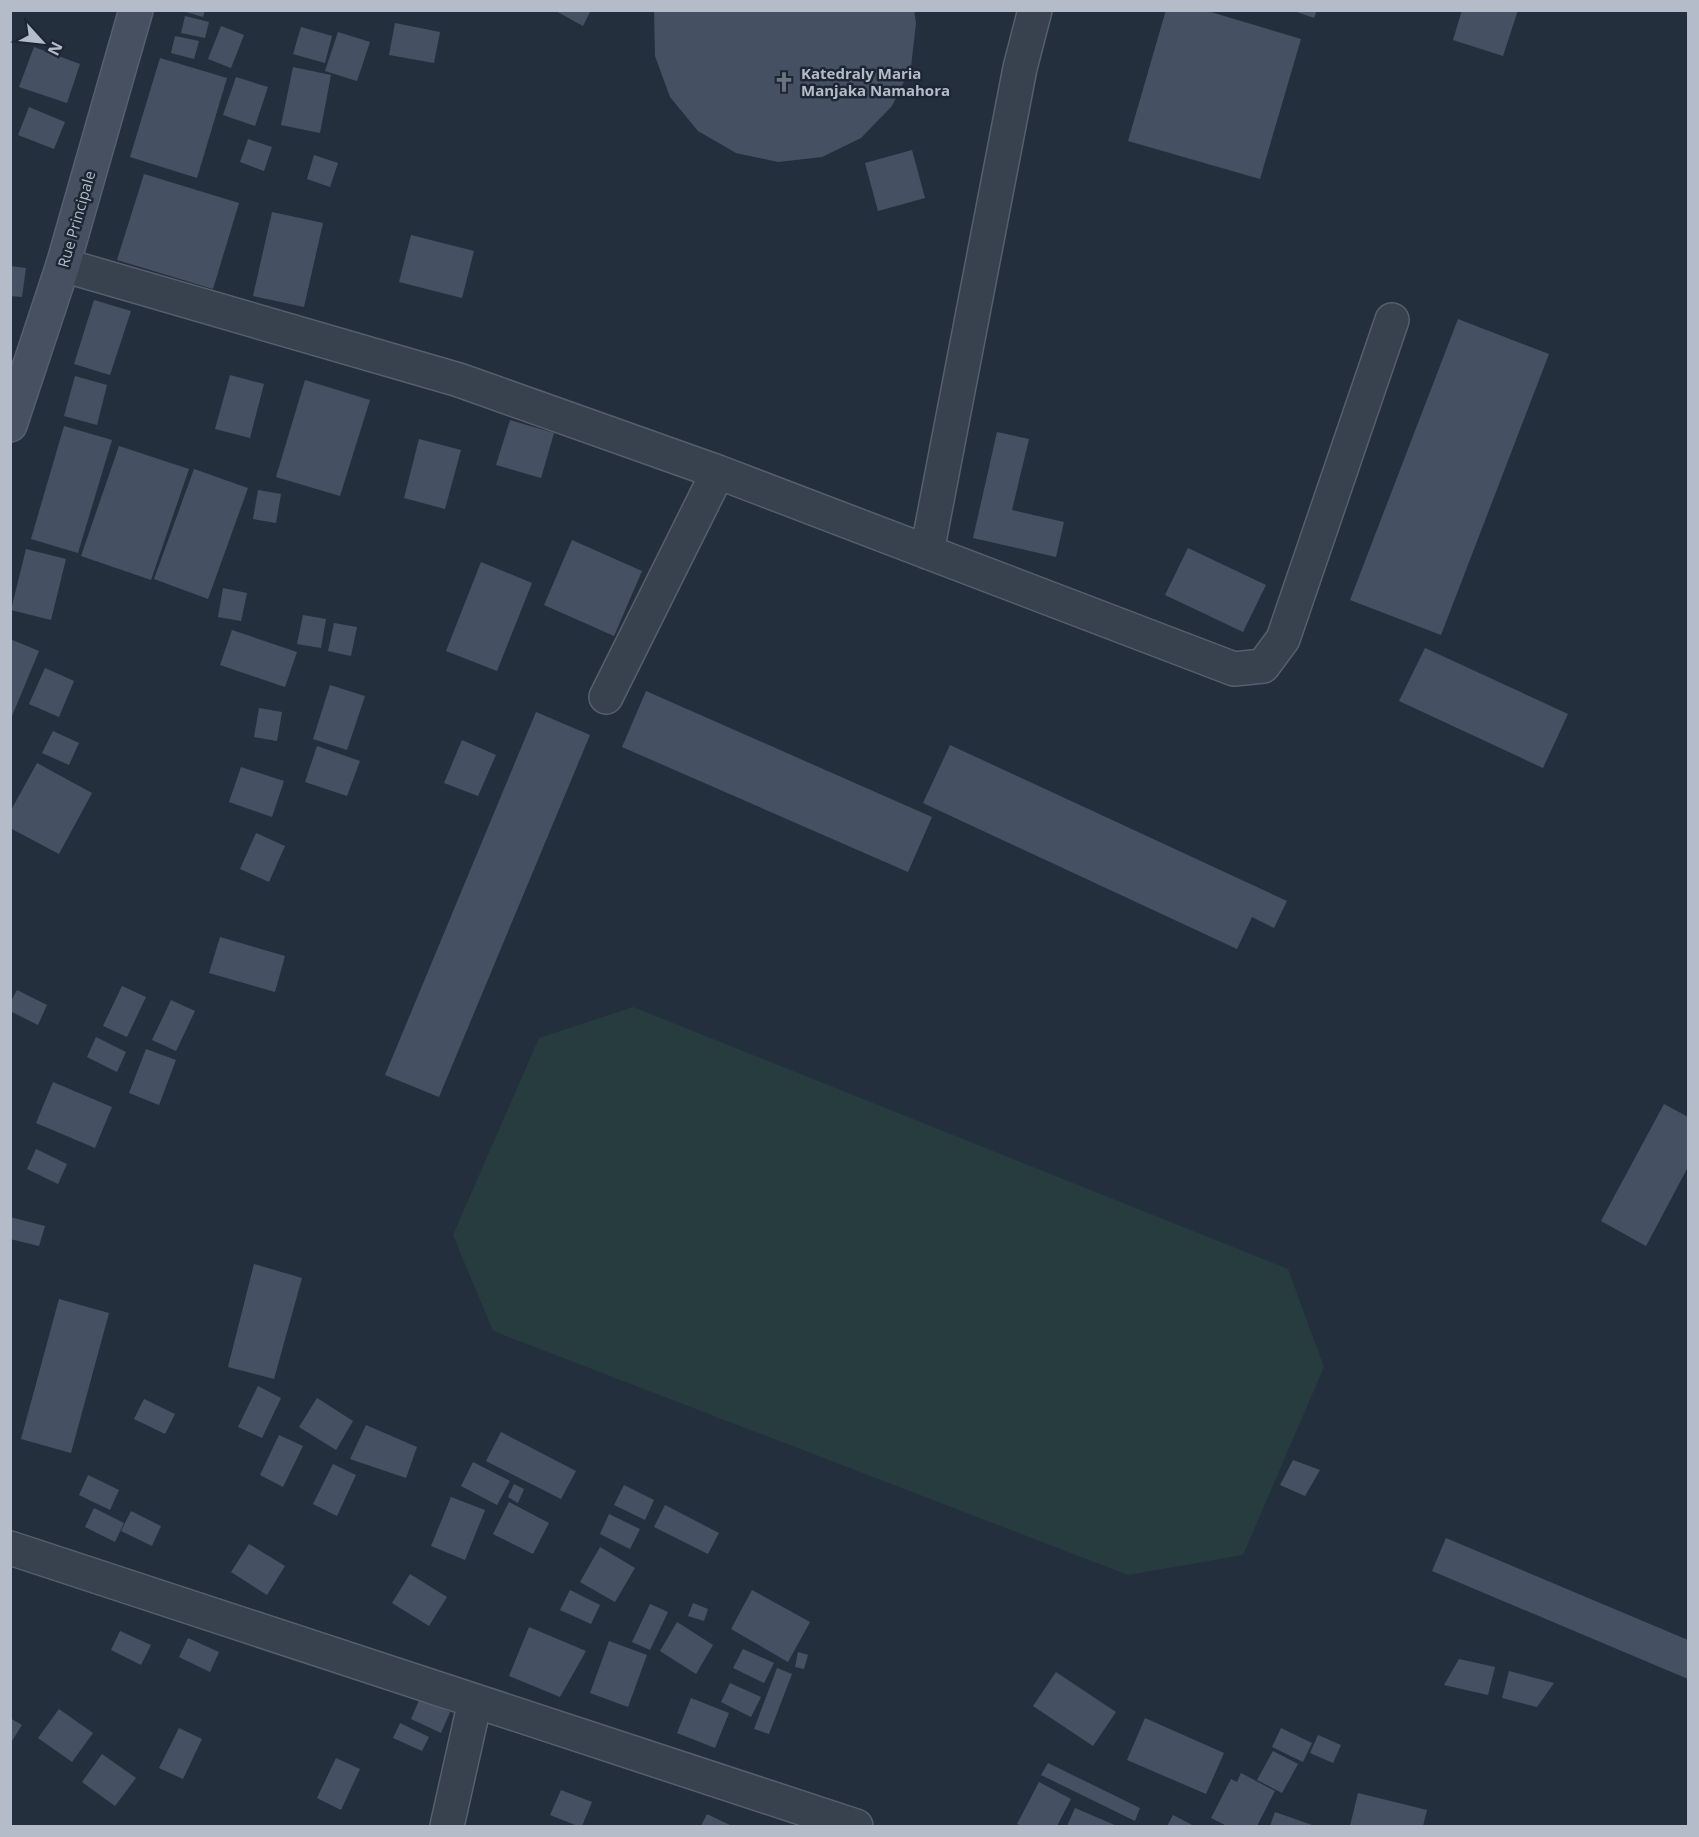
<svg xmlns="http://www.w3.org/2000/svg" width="1699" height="1837" font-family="'Open Sans',sans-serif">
<rect width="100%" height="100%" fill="#242f3e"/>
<path fill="#263c3f" d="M633 1007 1288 1269 1324 1367 1243 1555 1128 1575 493 1331 453 1235 539 1038Z"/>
<path fill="#455162" d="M179 10H205L203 17Z
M554 10H591L583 26Z
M654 10H914L916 23 911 67 892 106 861 138 822 157 778 162 736 153 698 131 670 97 655 56Z
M1166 10H1204L1301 39 1260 179 1128 141Z
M1291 10H1317L1314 18Z
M1462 10H1518L1503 56 1453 40Z
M185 16 209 22 205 38 181 33Z
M395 23 440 32 434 63 389 55Z
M221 26 244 35 231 68 208 59Z
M301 27 332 36 325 63 293 54Z
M338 32 370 42 357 81 325 71Z
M175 36 199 41 194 59 171 53Z
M34 47 80 64 67 103 19 87Z
M160 58 227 78 197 178 130 157Z
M293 67 331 75 320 133 281 125Z
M236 77 268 87 255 126 223 115Z
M29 107 65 122 54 149 18 135Z
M248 139 272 147 264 171 240 162Z
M912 150 925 198 878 211 865 163Z
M314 155 338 163 330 187 307 179Z
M144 174 239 203 213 289 117 260Z
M272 212 323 223 304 307 253 296Z
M411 235 474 251 462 298 399 282Z
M10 266 26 268 22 297 10 296Z
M94 300 131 311 110 375 74 364Z
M1458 319 1549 354 1441 635 1350 600Z
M230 375 264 384 250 438 215 429Z
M75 376 107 385 97 425 64 416Z
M305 380 370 400 340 496 276 477Z
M510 420 554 433 541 478 496 465Z
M64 426 112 440 78 553 31 539Z
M997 432 1029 439 1012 510 1064 522 1056 557 973 538Z
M419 439 461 450 445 509 404 498Z
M119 446 189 469 151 580 81 556Z
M194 469 248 488 208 599 154 579Z
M258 490 281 494 276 523 253 519Z
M572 540 642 571 614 636 544 605Z
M1188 548 1266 585 1243 632 1165 595Z
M26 549 66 559 51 620 11 610Z
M481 562 532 583 497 671 446 651Z
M223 588 247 593 241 621 218 617Z
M303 615 326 619 321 648 297 644Z
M334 623 357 627 351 656 328 651Z
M232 630 297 652 285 687 220 665Z
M10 639 39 651 12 716 10 715Z
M1425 648 1568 714 1543 768 1399 701Z
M45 668 74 681 59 717 29 704Z
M330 685 365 696 347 750 313 739Z
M646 691 932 817 908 872 622 747Z
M259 708 282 712 277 741 254 737Z
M536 712 590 735 439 1097 385 1075Z
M53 731 79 743 69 765 42 753Z
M462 740 496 755 478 796 444 783Z
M950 745 1287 901 1274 928 1252 917 1237 949 923 803Z
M317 746 360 761 347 796 305 782Z
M37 763 92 793 59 854 10 828V812Z
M241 767 284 781 272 817 229 802Z
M256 833 285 846 269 882 240 869Z
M220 937 285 956 275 992 209 973Z
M122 986 146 997 127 1037 103 1026Z
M17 990 47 1005 38 1025 10 1011V1003Z
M171 1000 195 1011 176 1051 152 1040Z
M96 1037 126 1052 117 1072 87 1057Z
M146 1049 176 1060 159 1105 129 1093Z
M53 1082 112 1107 95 1148 36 1123Z
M1664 1104 1688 1117V1167L1646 1246 1601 1221Z
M36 1149 67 1164 58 1184 27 1169Z
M10 1217 45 1226 39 1246 10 1239Z
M254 1264 302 1278 274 1379 228 1367Z
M59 1299 109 1313 71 1453 21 1439Z
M258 1386 281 1398 262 1438 238 1427Z
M317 1398 353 1421 336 1450 299 1427Z
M144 1399 175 1414 165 1434 134 1419Z
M366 1425 417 1447 406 1478 350 1459Z
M501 1432 576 1471 561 1499 486 1461Z
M279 1435 303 1446 283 1487 260 1475Z
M1293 1460 1320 1470 1305 1496 1280 1485Z
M473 1462 510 1481 497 1505 461 1486Z
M333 1464 356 1475 337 1516 313 1504Z
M88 1475 119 1490 110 1510 79 1495Z
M514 1484 524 1489 518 1503 508 1497Z
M624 1485 654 1500 645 1520 614 1505Z
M451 1497 485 1510 465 1560 431 1546Z
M509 1502 549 1523 533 1554 493 1534Z
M665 1505 719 1533 708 1554 654 1527Z
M94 1508 124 1523 115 1542 85 1527Z
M131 1511 161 1526 152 1546 121 1531Z
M609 1514 640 1529 630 1549 600 1534Z
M1446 1538 1688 1640V1679L1432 1571Z
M249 1544 285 1566 267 1595 231 1572Z
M600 1547 635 1568 615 1602 580 1582Z
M410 1574 447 1597 429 1626 392 1603Z
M570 1590 600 1605 591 1624 560 1610Z
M752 1590 810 1622 788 1662 731 1629Z
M693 1603 708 1609 704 1621 688 1616Z
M650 1604 668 1612 650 1650 632 1642Z
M677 1622 713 1645 696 1674 660 1651Z
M529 1627 586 1651 560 1697 509 1676Z
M120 1631 151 1645 141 1665 111 1650Z
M188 1638 219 1652 210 1672 179 1657Z
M609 1641 647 1655 628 1707 590 1693Z
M743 1649 774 1663 764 1683 733 1668Z
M798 1652 808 1655 804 1669 795 1667Z
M1459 1659 1495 1667 1488 1695 1444 1685Z
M777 1668 792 1674 769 1734 754 1729Z
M1509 1671 1554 1683 1537 1707 1502 1698Z
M1056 1672 1116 1712 1093 1746 1033 1706Z
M730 1683 761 1697 751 1717 721 1702Z
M420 1698 450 1712 441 1733 411 1719Z
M691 1698 729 1713 715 1748 677 1733Z
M59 1709 93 1733 72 1762 38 1738Z
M10 1718 22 1725 10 1744Z
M1145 1718 1224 1753 1206 1794 1127 1760Z
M400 1723 429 1737 422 1751 393 1738Z
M179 1728 202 1739 183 1779 159 1768Z
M1281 1728 1312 1743 1303 1762 1272 1747Z
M1318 1735 1341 1745 1333 1763 1310 1753Z
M1273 1751 1298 1764 1282 1793 1257 1780Z
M102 1754 136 1778 115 1806 82 1782Z
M336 1758 360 1769 341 1810 317 1798Z
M1048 1763 1140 1808 1135 1821 1041 1775Z
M1241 1773 1275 1791 1257 1826H1227L1211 1818 1231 1779 1237 1782Z
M1039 1782 1071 1799 1057 1826H1022L1017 1824Z
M561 1790 592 1802 582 1826H578L550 1815Z
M1358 1793 1427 1810 1423 1826H1350Z
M1075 1808 1117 1826H1067Z
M1275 1812 1315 1826H1270Z
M707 1814 732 1826H701Z
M1173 1815 1194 1826H1167Z"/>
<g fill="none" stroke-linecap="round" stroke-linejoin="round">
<g stroke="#565f6c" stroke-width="36">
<path id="minor" d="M63 265 459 380 718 472 1234 669 1263 666 1283 639 1392 320
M927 552 1020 68 1035 10
M606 697 718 472
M10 1548 856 1826
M447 1826 475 1701"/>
</g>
<g stroke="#565f6c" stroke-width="36">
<path id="secondary" d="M10 425 63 265 136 10"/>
</g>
<use href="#minor" stroke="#38414e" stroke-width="33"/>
<use href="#secondary" stroke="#465061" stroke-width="33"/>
</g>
<defs>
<g id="church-bare" transform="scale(1.62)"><path d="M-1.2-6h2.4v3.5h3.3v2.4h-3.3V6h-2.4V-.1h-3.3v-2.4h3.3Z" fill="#6b7280" stroke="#1d2633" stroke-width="2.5" paint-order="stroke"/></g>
</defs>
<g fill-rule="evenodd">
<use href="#church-bare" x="784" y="82"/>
</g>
<g text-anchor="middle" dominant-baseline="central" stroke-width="5" stroke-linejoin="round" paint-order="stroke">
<g font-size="15" font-weight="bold" fill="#b4bcc9" stroke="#1d2633" text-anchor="start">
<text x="801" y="73">Katedraly Maria<tspan x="801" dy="17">Manjaka Namahora</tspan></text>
</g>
<g font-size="15" fill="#b4bcc9" stroke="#1d2633">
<text transform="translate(76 219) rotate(-74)">Rue Principale</text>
</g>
</g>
<rect width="1699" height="1837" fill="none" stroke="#b4bcc9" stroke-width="24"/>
<g transform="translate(42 42) rotate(117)" stroke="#1d2633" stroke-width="4.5" paint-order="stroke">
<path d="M0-4.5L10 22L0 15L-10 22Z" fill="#b4bcc9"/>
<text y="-9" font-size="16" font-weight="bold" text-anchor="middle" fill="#b4bcc9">N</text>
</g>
</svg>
